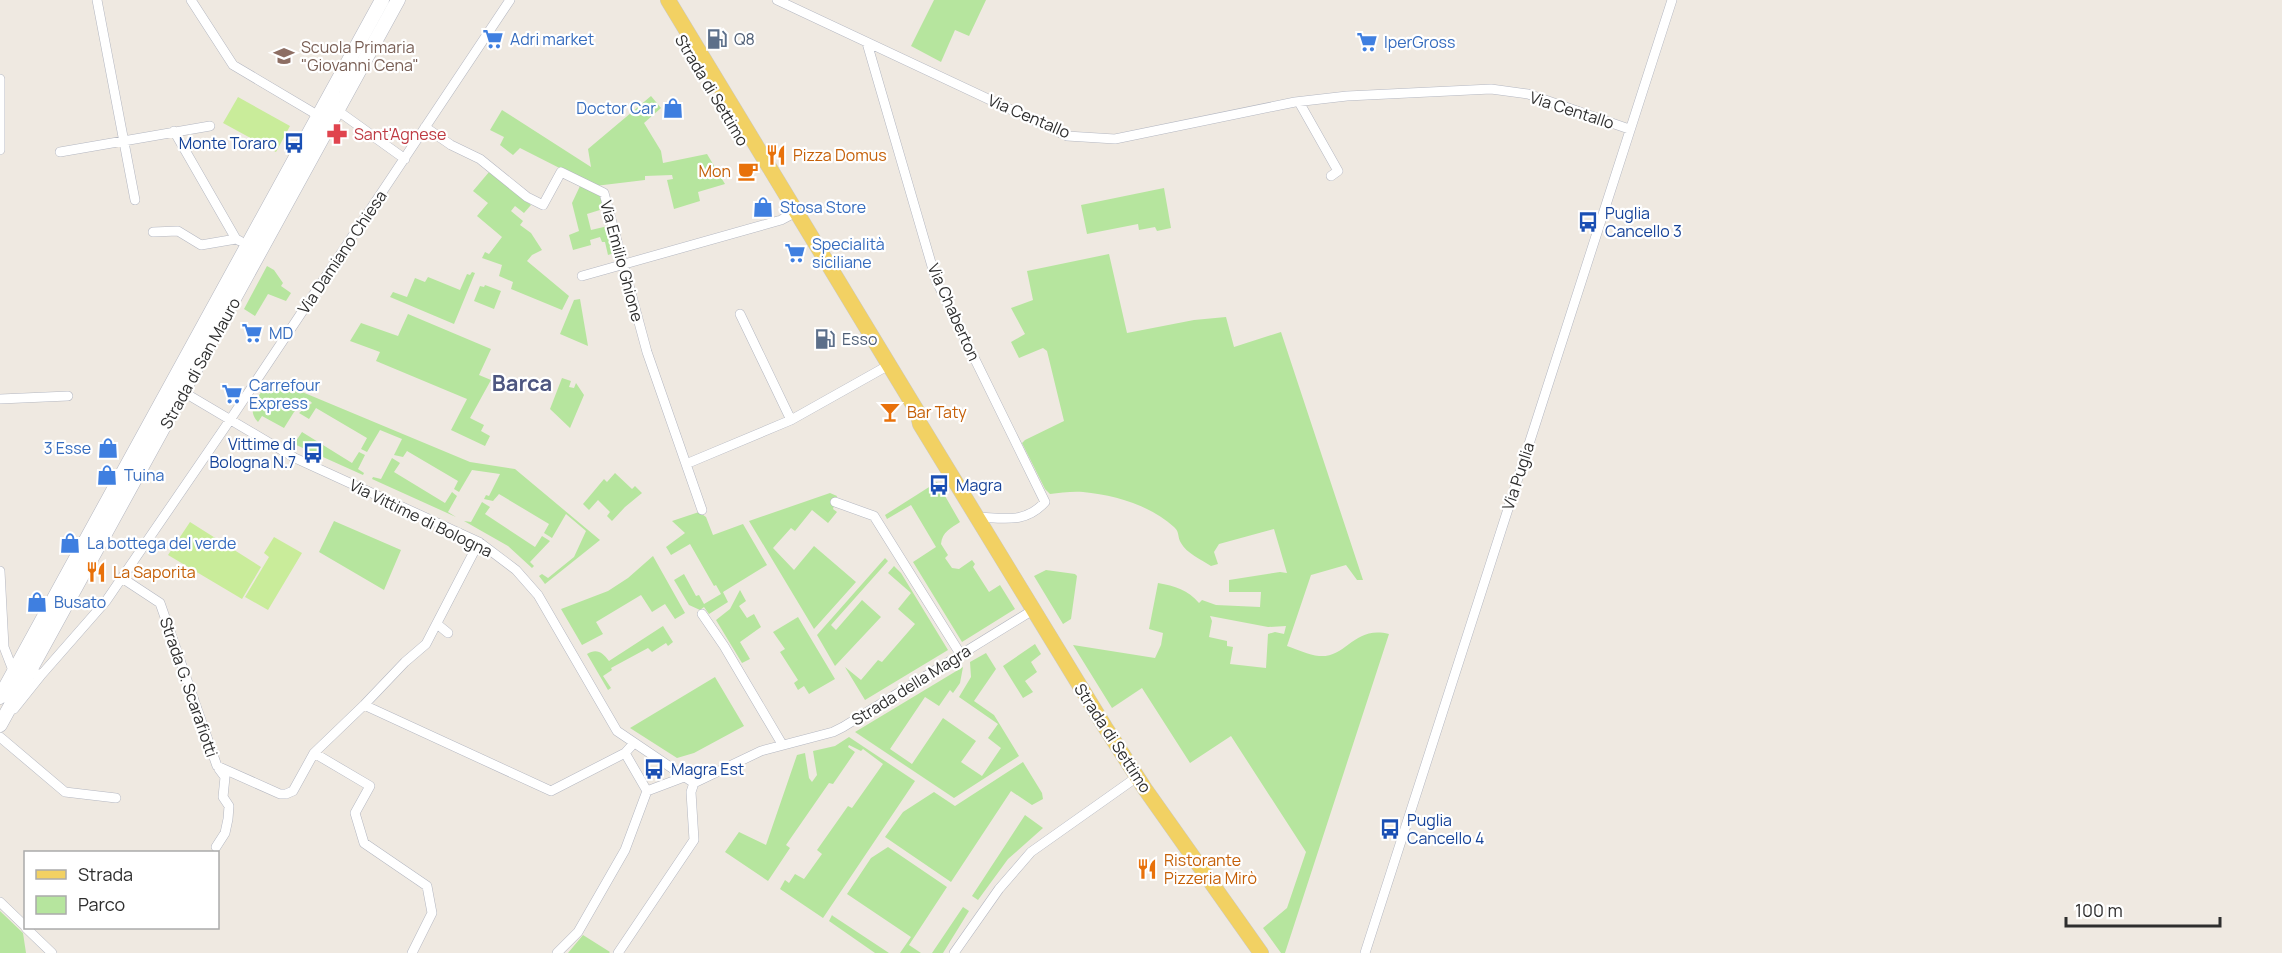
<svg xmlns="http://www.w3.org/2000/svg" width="2282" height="953" font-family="Manrope,sans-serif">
<rect width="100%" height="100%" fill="#efe9e1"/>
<path fill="#b6e59e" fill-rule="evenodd" d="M934 0H986L969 36 955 30 941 62 911 46Z
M651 96 661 108 644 123 661 151 663 163 707 154 725 184 698 192 700 201 674 209 667 180 673 179 672 175 645 176V180L595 186 520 148 513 155 500 145 504 137 490 130 502 110 591 167 588 149Z
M489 172 531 205 524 213 515 206 511 211 523 221 520 225 531 233 542 250 532 255 527 261 569 296 562 310 511 289 513 282 499 276 502 265 482 258 485 252 489 254 502 237 477 216 488 203 473 191Z
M580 186 600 196 603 209 587 214 591 230 608 226 614 253 608 255 605 242H602L600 237 590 240 591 245 573 250 569 235 579 231 572 203Z
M1164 188 1171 228 1157 231 1155 227 1139 230 1138 224 1087 234 1081 205Z
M1109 254 1127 333 1194 320 1226 317 1234 347 1281 332 1363 580H1357L1346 565 1311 575 1287 646C1296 649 1309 655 1319 656 1347 658 1354 625 1389 634L1285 953H1281L1263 928 1287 908 1306 852 1231 736 1190 763 1142 688 1112 708 1073 645 1155 658 1161 645 1163 633 1149 629 1158 583C1175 586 1188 590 1199 603L1202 600 1216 605 1260 607 1261 592H1229V580L1280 572 1287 573 1274 529 1219 544 1214 552 1218 564 1211 566C1202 560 1186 553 1181 543 1177 537 1180 532 1174 527 1150 505 1114 495 1083 492 1072 491 1060 493 1050 494L1045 489 1022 443 1025 440 1064 421 1047 351 1043 348 1019 358 1011 342 1025 334 1011 308 1033 300 1027 271ZM1210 616 1268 627 1286 626 1284 634 1275 632 1268 634 1266 668 1230 664 1233 647 1227 646V641L1209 637 1212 621Z
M267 266 274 270 283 283 281 286 291 293 286 301 268 294 255 316 244 309Z
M472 272 475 273 454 324 390 297 393 292 407 297 415 278 425 282 428 277 460 290 467 274 470 275Z
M485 285 501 291 494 309 474 301 480 286 484 287Z
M580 299 588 346 560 334 574 300Z
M408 314 491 349 479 375 491 380 470 418 484 425 481 431 490 436 485 446 451 430 467 399 376 361 380 352 350 341 361 323 398 336Z
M562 378 571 381 569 387 574 388 576 383 584 395 570 428 550 409Z
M267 384 280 388 283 384 470 462 515 469 600 540 545 584 539 576 542 574 548 578 574 557 586 531 566 514 552 538 544 533 549 524 499 494 493 501 484 499 486 495 489 496 500 474 472 470 459 492 454 489 458 481 407 451 403 457 394 455 402 439 380 430 367 452 361 449 367 438 316 408 309 419 299 413 312 403 310 401 294 412 284 428 262 416 258 422C245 409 259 396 267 384Z
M302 432 352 463 359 452 365 455 358 469 364 473 363 475 294 444Z
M392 458 400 463 394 472 445 503 452 492 457 496 448 512 456 517 372 479 373 477 381 479Z
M615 473 632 489 635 486 642 493 625 507 612 521 607 516 610 512 598 500 589 510 583 504 604 479 607 482Z
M937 482 960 522C951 528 942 532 941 544L948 555 945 558 952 568 959 569 972 560 975 564 973 567 989 592 1000 585 1015 609 962 642 913 562 936 547 911 505 887 519 885 515Z
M830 493 837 496 833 509 837 512 828 523 812 510 795 531 791 528 773 548 794 570 814 546 856 582 814 629 749 521Z
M482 502 490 507 485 514 535 547 542 536 550 541 530 562 534 566 532 568 508 546 464 521 471 522Z
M699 512 706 517 713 535 743 524 767 565 723 592 728 602 709 614 704 607 700 610 689 605 674 580 684 574 696 596 699 595 704 604 721 594 716 585 714 586 690 544 671 555 666 547 685 533 672 521Z
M334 521 401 550 384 590 319 552Z
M653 556 685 613 675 619 665 604 652 612 641 595 596 622 603 634 582 645 561 609 608 591 628 578Z
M885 558 888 561 831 625 836 630 862 600 881 617 835 666 817 635Z
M894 566 901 573 948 650 865 700 845 667 861 680 878 660 882 662 915 624 898 609 911 593 888 573Z
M1046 570 1075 574 1077 576 1071 619 1063 624 1034 576Z
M740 590 746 601 739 606 747 618 754 614 761 627 740 642 750 659 742 663 716 620 730 609Z
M798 617 835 679 809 694 804 686 798 690 794 683 798 680 780 652 785 649 773 632Z
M663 626 673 642 668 646 666 643 652 652 648 648 611 668 612 670 603 676 611 688 608 690 587 654C597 648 603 653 609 661Z
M1035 644 1041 654 1031 662 1037 672 1025 681 1033 692 1023 698 1003 666Z
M986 653 996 669 974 701 994 715 1019 756 954 798 855 732 963 667 960 683 953 693 950 690 939 706 925 697 890 749 912 764 943 718 976 741 961 762 982 776 1001 748 988 738 998 724 959 697 971 677 970 662Z
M715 677 744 726 694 753 677 758 630 728Z
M849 737 915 781 823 918 780 889 785 880 789 883 795 874 804 879 822 854 817 850 848 806 852 808 883 764 863 749 861 751 849 745 848 747 855 752 833 784 829 783 786 845 790 848 768 881 725 852 739 832 766 845 797 755 805 753 809 778 812 782 817 775 813 751 835 746Z
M1023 762 1042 793 1043 799 1032 805 1011 791 951 882 885 837 903 812 934 792 955 806Z
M1025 815 1043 828 1008 859 978 900 972 896Z
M888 847 947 887 909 945 921 953H900L911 937 847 894 871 858Z
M963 907 969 911 943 953H932Z
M0 911 23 933 26 953H0Z
M832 915 833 916 889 953H875L829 921Z
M583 935 610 952 609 953H568Z"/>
<path fill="#c9ec9a" d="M238 97 290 126 276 152 223 123Z
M190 522 261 567 242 599 168 555Z
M274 537 302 553 268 610 245 597 269 557 264 553Z"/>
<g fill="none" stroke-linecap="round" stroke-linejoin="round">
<g stroke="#b4b7c1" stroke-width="10">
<path id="minor" d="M97 0 135 200
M191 0 233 65 319 116
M777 0 1067 136 1115 139 1295 102 1347 96 1491 89 1528 94 1629 129
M867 43 936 280 1045 502C1025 524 1004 518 977 517
M0 79V150
M1299 102 1338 171 1331 176
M334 108 405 159
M425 127 451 145 480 159 527 197 543 205 561 172 604 193 647 352 702 510
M174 131 236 239
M60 152 210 126
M153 232 178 231 201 245 236 239 240 241
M582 276 781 220 796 212
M740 314 791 420
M180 390 295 458 479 542 516 570 538 595 617 731 694 783
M0 399 68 396
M686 464 791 420 889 365
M835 502 874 516 961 655
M0 571 4 647 14 673 42 674 106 601 230 420 510 0
M122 578 160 603 217 766 280 794H286L293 791 314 753 364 705 405 662 426 644 479 542
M702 614 724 646 782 744
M437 624 448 633
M364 705 551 791 625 753 634 743
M14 709 42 674
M0 737 65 792 116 798
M314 753 370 786 355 813 364 843 427 886 432 913 412 953
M694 783 761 751 833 732 843 727 1033 610
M647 791 684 777
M216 847 225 833 228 819 229 806 223 797 225 777 219 769
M0 902 26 927
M26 928 52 953
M557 953 578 932 625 850 647 791 625 753
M618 953 694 840 691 792 694 783
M954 953 999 889 1031 852 1137 777
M1365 953 1672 0"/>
</g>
<g stroke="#b4b7c1" stroke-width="15">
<path id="secondary" d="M0 697 382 0
M0 725 398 0"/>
</g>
<g stroke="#c9c9c9" stroke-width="16">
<path id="primary" d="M668 0 917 411 920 424 1105 727 1145 789 1261 953"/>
</g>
<use href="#minor" stroke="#fff" stroke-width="9"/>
<use href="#secondary" stroke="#fff" stroke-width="14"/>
<use href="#primary" stroke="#f2d163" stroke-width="15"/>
</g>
<defs>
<g id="supermarket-bare" transform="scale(1.62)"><path d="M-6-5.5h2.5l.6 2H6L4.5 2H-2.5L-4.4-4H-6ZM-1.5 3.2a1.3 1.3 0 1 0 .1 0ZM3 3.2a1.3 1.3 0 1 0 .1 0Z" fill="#3f7fe0" stroke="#fff" stroke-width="2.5" paint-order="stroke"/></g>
<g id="fuel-bare" transform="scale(1.62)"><path d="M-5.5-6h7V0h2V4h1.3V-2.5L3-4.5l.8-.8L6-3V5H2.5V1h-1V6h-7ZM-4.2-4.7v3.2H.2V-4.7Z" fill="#5c6f8a" stroke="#fff" stroke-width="2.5" paint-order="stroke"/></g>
<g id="school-bare" transform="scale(1.62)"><path d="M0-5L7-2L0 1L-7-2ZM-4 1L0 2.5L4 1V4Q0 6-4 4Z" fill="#8d6e63" stroke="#fff" stroke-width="2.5" paint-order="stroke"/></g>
<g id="shop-bare" transform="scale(1.62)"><path d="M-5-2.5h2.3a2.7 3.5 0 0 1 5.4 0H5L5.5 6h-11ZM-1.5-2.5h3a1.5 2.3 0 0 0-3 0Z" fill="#3f7fe0" stroke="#fff" stroke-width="2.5" paint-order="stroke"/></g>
<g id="pharmacy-bare" transform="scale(1.62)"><path d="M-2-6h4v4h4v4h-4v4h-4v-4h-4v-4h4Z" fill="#e0444e" stroke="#fff" stroke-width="2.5" paint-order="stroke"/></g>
<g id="bus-bare" transform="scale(1.62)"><path d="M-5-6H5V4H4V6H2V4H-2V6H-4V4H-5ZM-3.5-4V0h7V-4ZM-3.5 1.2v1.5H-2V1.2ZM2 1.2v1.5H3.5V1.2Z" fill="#1a4fb4" stroke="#fff" stroke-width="2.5" paint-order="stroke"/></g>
<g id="restaurant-bare" transform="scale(1.62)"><path d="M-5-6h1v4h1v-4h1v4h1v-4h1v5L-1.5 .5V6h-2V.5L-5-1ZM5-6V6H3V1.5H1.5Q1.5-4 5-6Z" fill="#e8710a" stroke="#fff" stroke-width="2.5" paint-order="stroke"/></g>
<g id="cafe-bare" transform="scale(1.62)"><path d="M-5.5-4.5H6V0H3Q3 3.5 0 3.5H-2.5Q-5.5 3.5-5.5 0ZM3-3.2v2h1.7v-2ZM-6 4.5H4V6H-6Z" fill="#e8710a" stroke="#fff" stroke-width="2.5" paint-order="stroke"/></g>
<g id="bar-bare" transform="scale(1.62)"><path d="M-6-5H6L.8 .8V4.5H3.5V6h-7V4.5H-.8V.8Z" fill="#e8710a" stroke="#fff" stroke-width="2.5" paint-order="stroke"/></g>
</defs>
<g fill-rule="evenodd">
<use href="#supermarket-bare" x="493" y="39"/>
<use href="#fuel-bare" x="717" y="39"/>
<use href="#supermarket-bare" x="1367" y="42"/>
<use href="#school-bare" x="284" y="56"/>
<use href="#shop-bare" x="673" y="108"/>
<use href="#pharmacy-bare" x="337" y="134"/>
<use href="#bus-bare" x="294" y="143"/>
<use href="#restaurant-bare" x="776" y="155"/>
<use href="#cafe-bare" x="748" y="171"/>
<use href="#shop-bare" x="763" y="207"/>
<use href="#bus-bare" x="1588" y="222"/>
<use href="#supermarket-bare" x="795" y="253"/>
<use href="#supermarket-bare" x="252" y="333"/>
<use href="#fuel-bare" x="825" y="339"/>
<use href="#supermarket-bare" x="232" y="394"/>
<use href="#bar-bare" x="890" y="412"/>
<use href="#shop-bare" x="108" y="448"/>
<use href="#bus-bare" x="313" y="453"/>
<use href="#shop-bare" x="107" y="475"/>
<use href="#bus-bare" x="939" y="485"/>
<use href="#shop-bare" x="70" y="543"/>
<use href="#restaurant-bare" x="96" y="572"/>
<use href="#shop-bare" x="37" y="602"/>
<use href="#bus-bare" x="654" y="769"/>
<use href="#bus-bare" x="1390" y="829"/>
<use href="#restaurant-bare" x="1147" y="869"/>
</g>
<g text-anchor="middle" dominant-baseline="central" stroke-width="4.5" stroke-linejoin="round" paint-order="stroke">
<g font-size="16" fill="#366cbe" stroke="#fff" text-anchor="start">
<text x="510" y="39">Adri market</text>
<text x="1384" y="42">IperGross</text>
<text x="656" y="108" text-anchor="end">Doctor Car</text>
<text x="780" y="207">Stosa Store</text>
<text x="812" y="244">Specialità<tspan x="812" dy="18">siciliane</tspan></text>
<text x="269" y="333">MD</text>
<text x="249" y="385">Carrefour<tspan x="249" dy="18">Express</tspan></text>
<text x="91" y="448" text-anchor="end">3 Esse</text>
<text x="124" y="475">Tuina</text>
<text x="87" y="543">La bottega del verde</text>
<text x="54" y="602">Busato</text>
</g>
<g font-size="16" fill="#4e5e75" stroke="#fff" text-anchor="start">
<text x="734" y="39">Q8</text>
<text x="842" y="339">Esso</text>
</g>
<g font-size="16" fill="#785e54" stroke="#fff" text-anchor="start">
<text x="301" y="47">Scuola Primaria<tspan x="301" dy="18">"Giovanni Cena"</tspan></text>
</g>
<g font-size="16" fill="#2e2e2e" stroke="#fff">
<text transform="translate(712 90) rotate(59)">Strada di Settimo</text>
<text transform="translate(1572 110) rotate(18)">Via Centallo</text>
<text transform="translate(1029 116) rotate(23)">Via Centallo</text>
<text transform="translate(342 252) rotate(-56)">Via Damiano Chiesa</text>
<text transform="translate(622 261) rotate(75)">Via Emilio Ghione</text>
<text transform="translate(954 312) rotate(66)">Via Chaberton</text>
<text transform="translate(200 363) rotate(-61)">Strada di San Mauro</text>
<text transform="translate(1518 476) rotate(-72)">Via Puglia</text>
<text transform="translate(421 518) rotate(26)">Via Vittime di Bologna</text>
<text transform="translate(911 685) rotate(-32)">Strada della Magra</text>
<text transform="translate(189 687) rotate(71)">Strada G. Scarafiotti</text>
<text transform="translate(1113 738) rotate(57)">Strada di Settimo</text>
</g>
<g font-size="16" fill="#be3a42" stroke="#fff" text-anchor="start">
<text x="354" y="134">Sant'Agnese</text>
</g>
<g font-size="16" fill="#164399" stroke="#fff" text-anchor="start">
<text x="277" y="143" text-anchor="end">Monte Toraro</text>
<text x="1605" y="213">Puglia<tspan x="1605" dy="18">Cancello 3</tspan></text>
<text x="296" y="444" text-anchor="end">Vittime di<tspan x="296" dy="18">Bologna N.7</tspan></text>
<text x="956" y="485">Magra</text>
<text x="671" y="769">Magra Est</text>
<text x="1407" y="820">Puglia<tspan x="1407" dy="18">Cancello 4</tspan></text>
</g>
<g font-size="16" fill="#c56008" stroke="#fff" text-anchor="start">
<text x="793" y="155">Pizza Domus</text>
<text x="731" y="171" text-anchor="end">Mon</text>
<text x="907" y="412">Bar Taty</text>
<text x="113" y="572">La Saporita</text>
<text x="1164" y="860">Ristorante<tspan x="1164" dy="18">Pizzeria Mirò</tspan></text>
</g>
<g font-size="22" font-weight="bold" fill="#4d5680" stroke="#fff">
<text x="522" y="383">Barca</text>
</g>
</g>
<rect x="24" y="851" width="195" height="78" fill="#ffffff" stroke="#ababab" stroke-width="1.5"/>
<rect x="36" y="870" width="30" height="9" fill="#f2d163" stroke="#ababab" stroke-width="1.5"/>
<text x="78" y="881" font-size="18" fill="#2e2e2e">Strada</text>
<rect x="36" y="896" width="30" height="18" fill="#b6e59e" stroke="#ababab" stroke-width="1.5"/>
<text x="78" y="911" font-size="18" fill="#2e2e2e">Parco</text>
<path d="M2066 917v9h154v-9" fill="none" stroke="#2e2e2e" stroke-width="3"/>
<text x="2075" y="917" font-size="18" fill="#2e2e2e" stroke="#ffffff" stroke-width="4.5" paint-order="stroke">100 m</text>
</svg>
